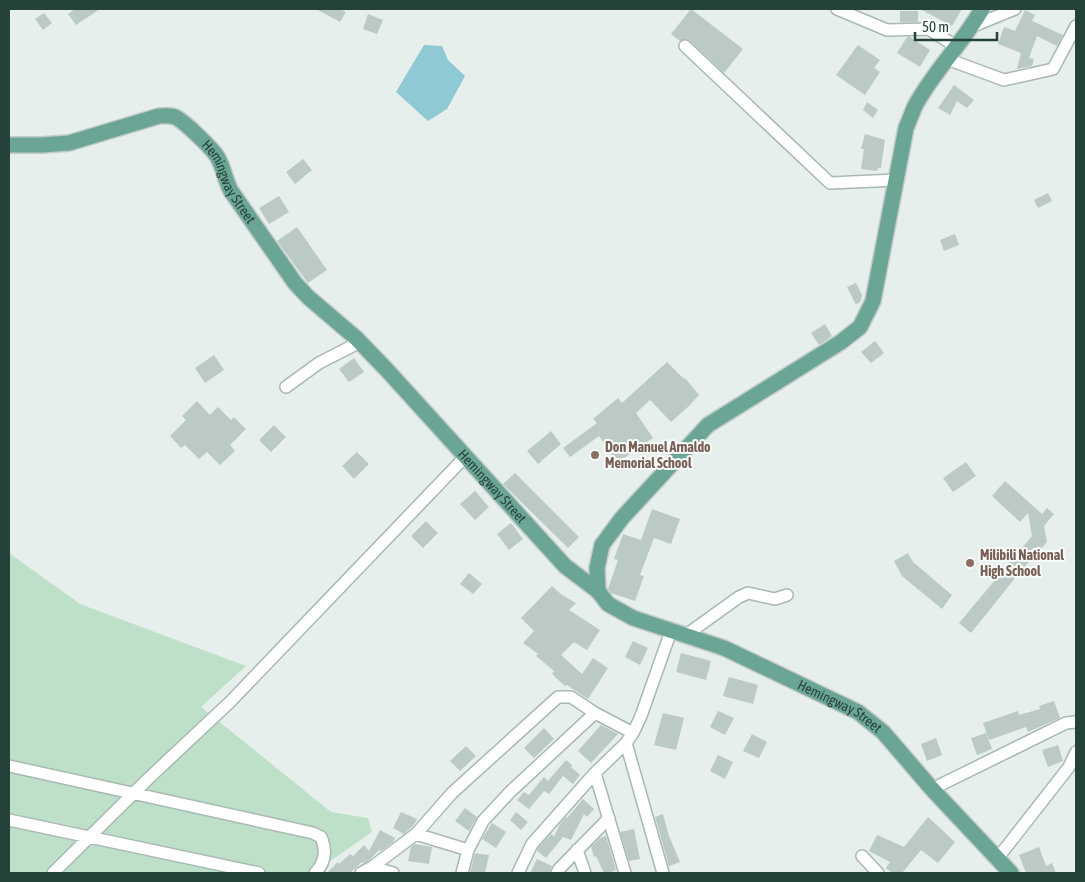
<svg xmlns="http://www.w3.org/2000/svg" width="1085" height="882" font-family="'Asap Condensed',sans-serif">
<rect width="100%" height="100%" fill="#e6efeb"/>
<path fill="#bfe0c8" d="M9 553 80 604 246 666 201 707 331 812 368 818 372 832 313 873H9Z"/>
<path fill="#8ec9d4" d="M424 45 442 46 448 60 465 76 447 109 428 121 396 92Z"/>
<path fill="#bbcac4" d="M75 9H100L76 25 68 14Z
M316 9H340L346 12 340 22Z
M691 9 743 49 724 73 690 41 686 39 680 41 671 34Z
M920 9H962L952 26Z
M1025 10 1035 15 1032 21 1063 35 1057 46 1037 36 1029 58 1034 59 1032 66 1017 69 1021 53 998 44 1004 27 1015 31Z
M900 11H918V22H900Z
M44 13 52 23 43 30 35 19Z
M368 14 383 20 377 34 363 29Z
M907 37H910L930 50 920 67 897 53Z
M858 45 880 60 874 68 880 72 865 95 836 75Z
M954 85 974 100 967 108 957 101 950 115 938 108Z
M867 102 878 110 873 118 863 110Z
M865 134 885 140 881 168H878L877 171 861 169 864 149H861Z
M303 159 312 170 295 184 286 172Z
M1048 193 1052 201 1038 208 1034 200Z
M279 196 289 212 269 224 259 208Z
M297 227 327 270 308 283 277 241Z
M955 234 959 245 944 251 940 240Z
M856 283 862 295 861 301 856 305 847 287Z
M825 324 832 336 819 345 811 333Z
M875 341 884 353 871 363 861 352Z
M214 355 224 370 205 383 195 368Z
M354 358 364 372 349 382 339 369Z
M667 362 684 379 685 378 699 395 689 406 671 422 650 400 636 413 653 438 617 463 599 436 570 457 563 448 597 423 593 419 618 398 622 403Z
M197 401 210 415 218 407 231 420 234 417 246 429 230 445 235 451 220 465 207 452 199 459 185 445 181 448 170 436 186 420 182 416Z
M274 425 286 437 271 452 259 440Z
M551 431 561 444 538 464 527 451Z
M357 452 369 464 354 479 342 466Z
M966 462 976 476 953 492 943 478Z
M515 473 579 537 568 548 503 484Z
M1005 481 1042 514 1047 508 1054 514 1044 526 1047 542 1020 572 971 633 959 623 1032 536 1028 513 1020 522 992 496Z
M475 491 489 507 475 520 460 504Z
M652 509 680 519 671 544 654 538 640 575 644 576 635 601 611 593 608 589 618 560 614 559 623 534 641 540Z
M426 521 438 533 423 548 411 536Z
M511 523 523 539 509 550 497 534Z
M908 553 913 562 952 595 942 609 902 576 894 561Z
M469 573 482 584 473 594 460 584Z
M552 586 562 595 576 603 569 610 600 630 587 650 574 642 561 655 582 674 593 658 608 668 588 699 567 685 565 686 552 674 554 671 536 656 538 654 523 643 534 631 521 618Z
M633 641 648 648 640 665 625 657Z
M681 653 711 661 706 680 676 672Z
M729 677 758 685 753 704 723 696Z
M1054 701 1060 718 1028 732 1026 727 989 740 983 723 1018 711 1019 715 1040 709 1039 706Z
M718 711 734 718 725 735 710 727Z
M663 713 684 718 676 750 654 745Z
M601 725 618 734 591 763 578 751Z
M544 728 554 739 534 758 524 748Z
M986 733 992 749 977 755 971 738Z
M752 734 767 742 759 758 743 751Z
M936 738 942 755 927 761 921 744Z
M1058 745 1063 761 1048 767 1042 750Z
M466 746 476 756 460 771 450 761Z
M718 755 733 762 725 779 710 771Z
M566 760 572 765 571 767 580 775 573 784 563 776 549 794 544 791 529 809 517 800 524 792 529 795 544 777 548 781Z
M583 799 594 809 587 817 584 814 571 840 563 837 546 858 537 851 538 848 551 834 554 836 560 824 566 817 567 818Z
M465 808 477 817 469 831 455 821Z
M401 812 417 819 413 826 404 834 393 828Z
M516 812 528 822 521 830 510 820Z
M663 814 669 836 680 862 669 866 655 817Z
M928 817 955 842 938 863 921 850 902 873H892L886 868 890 862 869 851 877 835 904 847Z
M492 823 506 832 496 848 482 839Z
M634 829 640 859 629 861 620 832Z
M380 830 395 838 393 842 381 851 379 850 368 861 363 863 362 862 350 873H327L338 862 339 864 350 854 353 856 364 845 369 851Z
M606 836 616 870 609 873H604L596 856 594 857 591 847 600 838Z
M415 844 432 847 429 864 408 861 411 847Z
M1039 847 1046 866 1052 863 1056 873H1026L1019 855Z
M475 853 489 855 485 873H470Z
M537 859 552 866 549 873H530Z"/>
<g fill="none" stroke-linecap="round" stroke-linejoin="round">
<g stroke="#a8b8b2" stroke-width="14">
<path id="minor" d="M837 9 887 30 929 29 957 47
M971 27 1015 9
M685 46 830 183 897 180
M947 59 1004 80 1053 69 1076 26
M286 387 319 363 360 342
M686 635 739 597 748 593 775 599 787 595
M626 743 663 873
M9 766 313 833 321 837C327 851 325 863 315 873
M595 773 625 873
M932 789 1066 723 1076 722
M9 820 259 873
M416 834 468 850
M577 850 585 873
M862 856 878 873
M997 859 1069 767 1076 752
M372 867 416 834 452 793 558 697H571L595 713 633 733
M53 873 150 777 230 702 465 457
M361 873 372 867 393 873
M462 873 468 850 483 821 510 792 595 713
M518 873 532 844 595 773 626 743 633 733 641 716 671 631
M557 873 559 869 609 818"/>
</g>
<g stroke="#c2cac8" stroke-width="18">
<g id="major">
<path id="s1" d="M9 145H42L69 143 159 116C164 116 170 115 175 117 184 121 213 149 218 158 224 169 225 180 231 191L295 283 308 297 356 338 386 369 565 566 598 591 608 604 633 618 724 648 858 712 883 732 932 789 1011 873"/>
<path d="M598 591 597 568 602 545 622 518 708 425 841 342 860 327 873 301 906 128C909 121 912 113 915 106 933 72 963 43 982 9"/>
</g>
</g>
<use href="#minor" stroke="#fff" stroke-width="11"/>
<use href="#major" stroke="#6aa596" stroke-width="15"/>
</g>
<g fill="#8d6e63" stroke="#f7fbf9" stroke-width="2">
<circle cx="595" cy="455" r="5"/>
<circle cx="970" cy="563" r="5"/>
</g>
<g text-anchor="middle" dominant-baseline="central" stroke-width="4" stroke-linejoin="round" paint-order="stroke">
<g font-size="14" fill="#24423a" stroke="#f7fbf9">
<text stroke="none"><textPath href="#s1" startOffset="256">Hemingway Street</textPath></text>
<text stroke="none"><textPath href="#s1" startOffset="661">Hemingway Street</textPath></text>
<text stroke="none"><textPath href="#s1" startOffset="1081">Hemingway Street</textPath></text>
</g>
<g font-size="14" font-weight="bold" fill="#785e54" stroke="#f7fbf9" text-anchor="start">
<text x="605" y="447">Don Manuel Arnaldo<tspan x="605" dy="16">Memorial School</tspan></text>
<text x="980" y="555">Milibili National<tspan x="980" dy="16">High School</tspan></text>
</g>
</g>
<rect width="1085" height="882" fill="none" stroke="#24423a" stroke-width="20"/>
<path d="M915 32v8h82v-8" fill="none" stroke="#24423a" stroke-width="2.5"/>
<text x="922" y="32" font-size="15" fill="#24423a" stroke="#f7fbf9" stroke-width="4" paint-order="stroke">50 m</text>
</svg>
